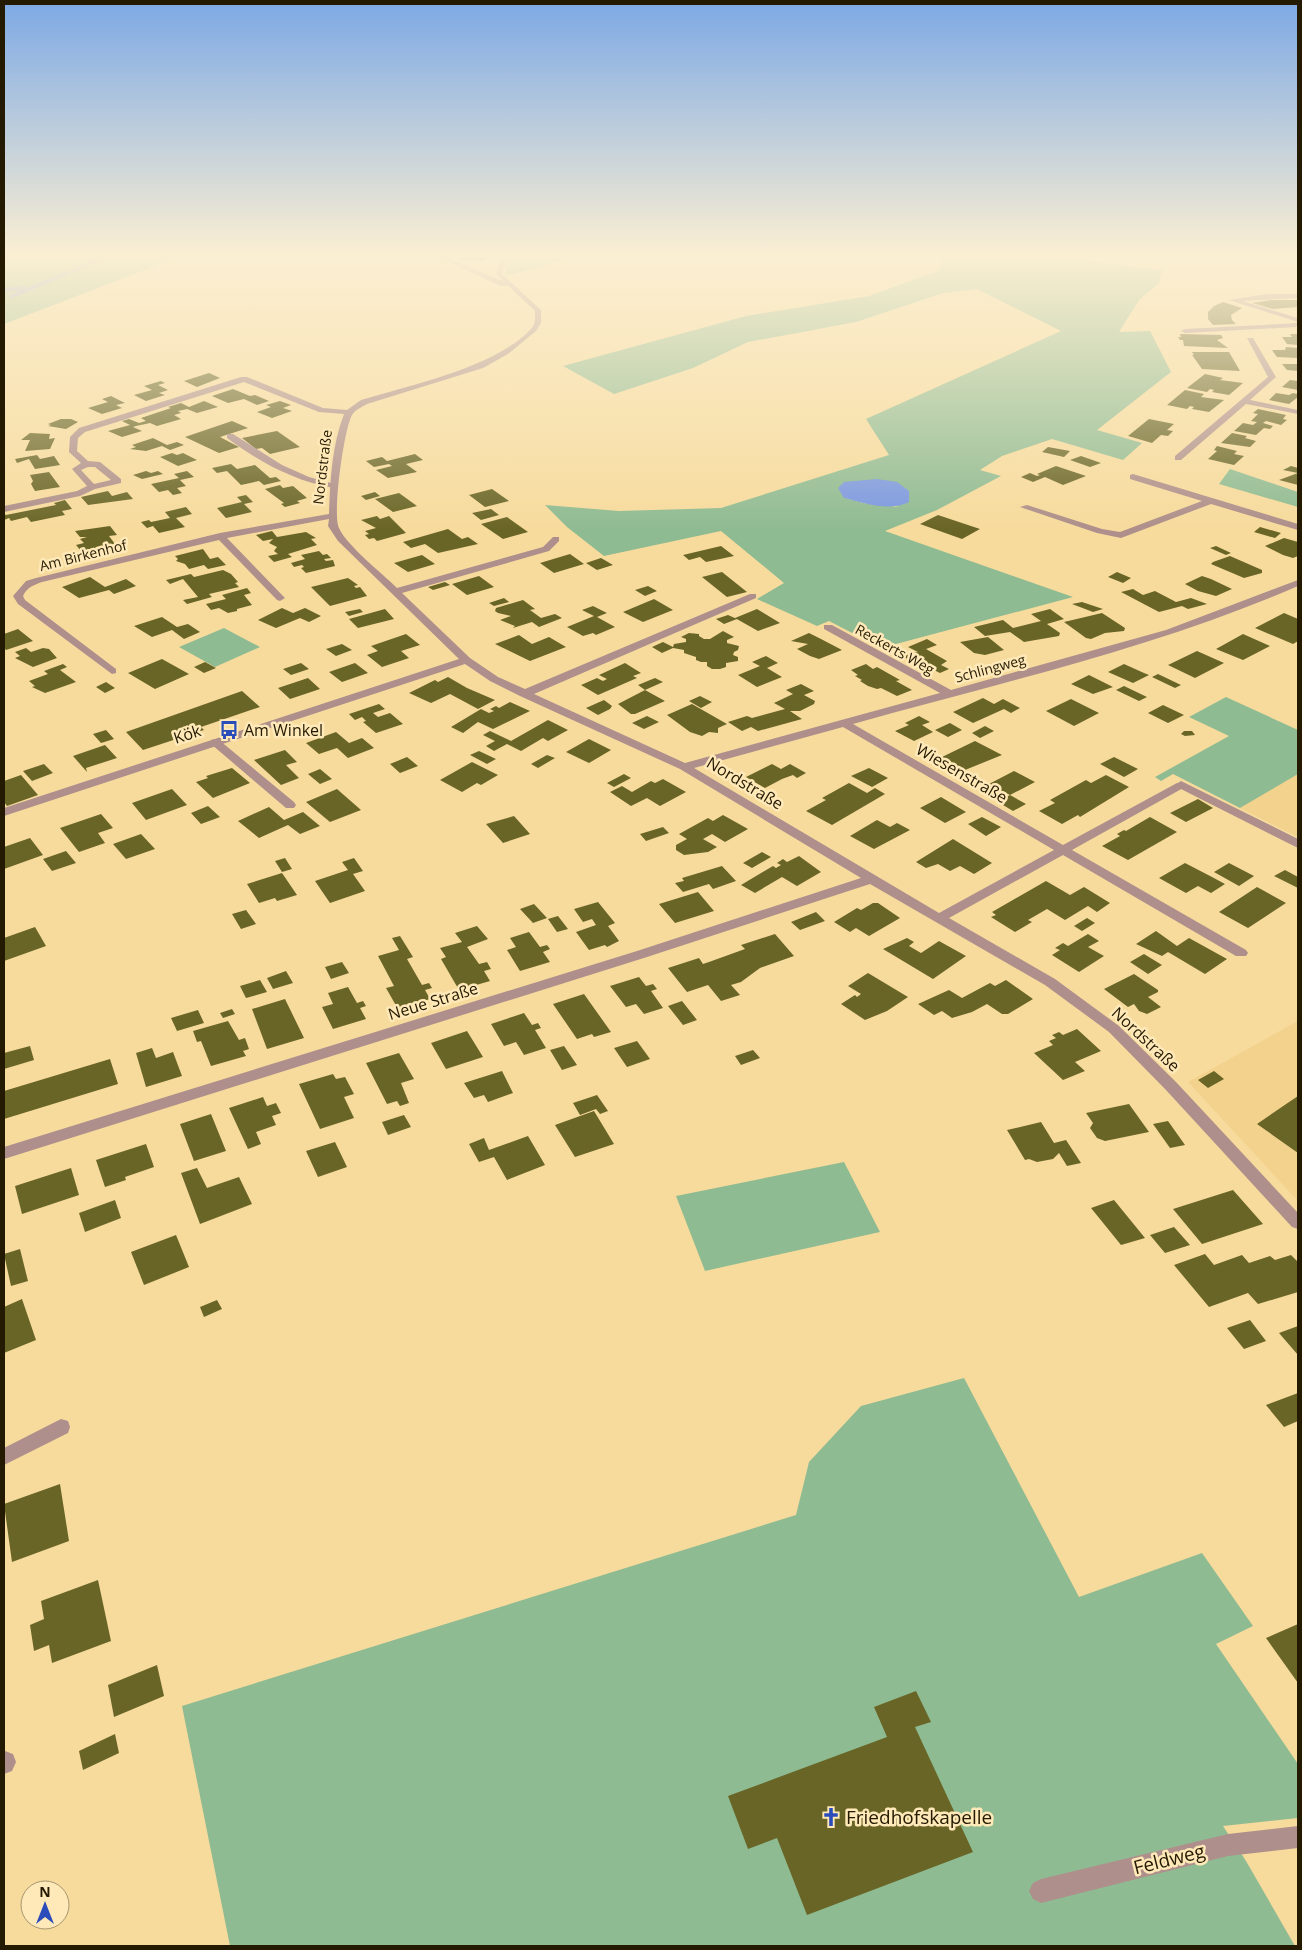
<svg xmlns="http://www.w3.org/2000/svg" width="1302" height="1950" font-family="'Open Sans',sans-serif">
<rect width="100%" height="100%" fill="#f7db9d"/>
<path fill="#f2d28c" d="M1298 774V837L1240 808Z
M1298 1021V1201L1188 1082Z"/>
<path fill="#8fbb92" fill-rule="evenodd" d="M4 257H179L4 324Z
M516 257H575L514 274H505L507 264Z
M942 257H1053L1162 270 1159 283 1139 300 1119 332 1150 331 1171 372 1097 430 1142 443 1123 460 1052 439 1002 456 980 470 1001 476 937 510 885 531 1073 597 881 648 829 621 817 626 757 599 784 583 721 531 604 556 567 527 545 505 619 511 721 508 889 455 866 419 1061 331 977 289 943 293 856 322 748 342 693 368 614 394 563 366 746 316 869 296 940 270ZM839 488 899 507 863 503 845 498Z
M1230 469 1298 492V507L1219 484Z
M224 628 260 647 215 667 179 647Z
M1226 697 1298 730V774L1240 808 1173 774 1161 781 1155 777 1229 736 1189 717Z
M844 1162 880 1232 705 1271 676 1196Z
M964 1378 1079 1597 1202 1553 1253 1626 1216 1644 1298 1764V1818L1223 1826 1246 1861 1295 1946H230L182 1706 796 1515 809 1462 861 1406Z"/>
<path fill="#7a98e1" d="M877 479 897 482 909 491V502C890 512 864 503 844 498L838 488 844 482Z"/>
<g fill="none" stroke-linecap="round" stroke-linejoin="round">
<path stroke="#7a98e1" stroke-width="4" d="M4 290 24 288
M12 296 106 257"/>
</g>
<path fill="#696526" d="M463 257H488L485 261 460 260Z
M1271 300H1298V307L1273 309 1252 303Z
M1223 302 1242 308 1231 315 1232 320 1236 324 1213 325 1208 319V312L1214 306Z
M1180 334 1221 335 1223 338 1217 340 1228 348 1184 346 1183 340H1180L1178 337H1181Z
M1290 334H1298V345L1287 344 1282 337H1292Z
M1286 347 1298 348V358L1277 357 1272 350H1285Z
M1192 352H1229L1240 371 1202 369 1192 355H1194Z
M1282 364H1298V371L1287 370Z
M209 373 220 378 197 387 184 381Z
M1205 374 1223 378 1220 380 1243 383 1229 395 1212 392 1214 390 1210 389 1207 392 1187 388Z
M1290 380 1298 381V390L1282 387Z
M161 381 165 383 158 385 168 390 159 393 165 395 146 401 134 395 152 390 144 386Z
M233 389 250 396 255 395 269 401 257 405 244 399 228 403 212 396Z
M1185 390 1204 394 1201 397 1224 400 1209 412 1192 409 1194 407 1190 406 1187 409 1167 405Z
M1276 393 1289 395 1293 393 1298 394V397L1289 404 1269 400Z
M111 396 125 403 116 405 122 408 102 414 88 408 108 402 102 399Z
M204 401 218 407 197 413 187 409 178 411 181 413 174 415 181 419 157 426 150 423 136 426 133 427 142 431 122 437 108 431 130 425 122 421 129 419 139 423 146 421 141 418 171 408 168 407 181 403 189 407Z
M280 401 291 405 283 408 292 411 272 418 257 412 271 407 266 405Z
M1258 409 1286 415 1283 419 1287 420 1281 425 1266 421 1263 423 1273 426 1270 429 1264 428 1256 435 1234 431 1243 423 1253 425 1257 422 1251 421 1258 414 1253 413Z
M61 419H71L78 422 66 429 48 426 51 425 48 424Z
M1149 419 1174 424 1167 430 1173 431 1168 436 1161 435 1152 443 1128 436Z
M232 421 248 428 220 437 239 447 219 453 185 437Z
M277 431 300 447 270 454 262 448 256 449 242 438Z
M30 433 50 434 49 439 55 438 50 449 25 451 30 440H21Z
M1232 433 1247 436 1245 438 1256 441 1250 447 1221 443Z
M153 438 167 445 177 442 184 445 170 450 162 446 146 451 130 449 136 447 132 445Z
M1217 446 1237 451 1234 454 1244 456 1234 465 1208 459 1217 451 1214 450Z
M1048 447 1070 451 1064 457 1042 452Z
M172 453 177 455 183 453 197 460 178 466 160 457Z
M415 454 423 460 406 464 417 472 388 478 376 470 392 466 389 464 374 467 366 461 382 457 387 461Z
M37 455 40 459 54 456 60 465 35 469 29 459 17 463 15 459Z
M1081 456 1101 463 1090 467 1070 460Z
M231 464 237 469 255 465 270 478 276 477 281 481 264 485 259 481 241 485 227 471 217 473 212 468Z
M1056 466 1086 476 1063 485 1045 477 1033 482 1021 477 1030 473 1037 476 1040 475 1037 474Z
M1291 466 1298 468V485L1279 480 1298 473 1283 470Z
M146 471 151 473 158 471 163 474 142 479 133 475Z
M187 471 194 477 180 480 186 486 177 488 182 493 173 495 168 490 159 492 151 484 179 478 174 474Z
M49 472 60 487 35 491 31 484 33 481 30 475Z
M280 485 283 488 293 486 307 498 297 501 300 503 285 507 281 504 284 503 265 489Z
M492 489 509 501 485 507 469 495Z
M108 491 112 496 127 492 133 499 88 505 81 497Z
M375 492 380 496 366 500 361 496Z
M399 493 417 506 393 512 375 499Z
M246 495 253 502 244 504 252 512 226 518 217 508 242 502 237 497Z
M65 500 72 509 62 511 65 515 31 522 27 517 11 521 9 518 4 520V514L6 515 56 505 54 503Z
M186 507 192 514 176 518 185 527 159 533 153 526 147 528 141 522 149 520 151 522 170 518 165 512Z
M491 509 499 515 481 520 472 513Z
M938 515 980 529 962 539 920 524Z
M377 516 380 519 389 516 406 533 377 541 374 538 369 539 365 535 369 534 365 531 376 528 361 520Z
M507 517 528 532 503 539 481 524Z
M110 526 117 535 109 536 115 544 81 551 76 545 84 543 80 539 87 537H80L75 531Z
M1260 527 1281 533 1275 538 1254 532Z
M448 529 462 539 468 537 478 544 438 553 425 544 411 548 403 542Z
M272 531 277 537 306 532 316 538 311 539 317 545 288 554 292 557 274 562 268 556 278 554 274 551 277 547 269 543 273 539 263 541 256 535Z
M1284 538 1298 542V556L1293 558 1283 555 1265 546Z
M721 546 734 556 706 562 700 557 689 560 683 555Z
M1216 546 1231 553 1226 555 1210 548Z
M203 549 210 559 218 557 226 565 208 569 204 565 189 569 185 564 176 561 178 559 175 556Z
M319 551 323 555 327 554 331 558 324 559 326 561 333 560 335 566 306 573 301 568 304 567 302 565 294 567 291 563 305 559 301 555Z
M570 554 584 564 554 573 540 563Z
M422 555 435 564 408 572 394 563Z
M1230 556 1262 570V573L1244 578 1211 564 1213 562Z
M601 558 613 565 597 570 586 563Z
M223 570 231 574 238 582 235 583 239 587 209 594 212 597 187 604 183 600 198 597 183 579 170 584 166 580 191 574 194 577Z
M722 572 747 592 727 597 702 577Z
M1117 572 1131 578 1123 583 1108 577Z
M479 576 494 587 467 595 452 584Z
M1202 576 1211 579 1232 589 1216 596 1198 591 1185 584Z
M90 577 105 587 126 579 136 586 114 594 109 590 79 598 62 587Z
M348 578 358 585 354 586 356 588 360 587 367 596 330 606 311 587Z
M445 582 450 585 433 590 428 587Z
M648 586 657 591 645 596 635 590Z
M247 588 251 593 244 595 252 605 237 609V611L228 613 219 608 211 610 206 604 226 599 222 595Z
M1133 589 1143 595 1155 591 1176 602 1191 598 1207 604 1188 609 1182 606 1159 612 1121 592Z
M504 598 509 602 494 606 489 603Z
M654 599 673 610 643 622 623 612Z
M523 600 535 609 530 610 541 618 555 614 562 618 539 627 532 622 513 628 515 626 500 620 511 616 498 613 495 611 496 608Z
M1082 602 1103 609 1093 612 1072 604Z
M593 606 607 613 597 617 615 627 596 635 593 633 583 636 567 627 594 616 582 610Z
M282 608 293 613 305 608 321 616 309 622 300 618 276 628 258 620Z
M360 609 363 612 349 616 345 612Z
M385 609 394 619 358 628 349 619Z
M757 609 780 623 758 631 735 618Z
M1050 609 1064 619 1047 624 1060 633 1059 636 1024 642 1010 632 985 636 974 627 1003 620 1013 628 1041 621 1031 614Z
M1102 613 1125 628 1124 631 1105 633 1091 639 1086 638 1064 622Z
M1284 613 1298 619V641L1293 644 1255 628Z
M728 615 737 619 724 624 716 619Z
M162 617 177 627 188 624 200 632 184 639 172 630 152 637 134 626Z
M18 629 33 641 6 650 4 648V634Z
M723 631 734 637 727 640V643L739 646 738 650 734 652 733 655 738 657V661L726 663V667L720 669H712L707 666V662H701L696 660V657L684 653V650L673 648 662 653 652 647 663 642 673 647 674 644 686 642V639L681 637 689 633 699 634V636L704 639H710Z
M809 633 821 639 842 650 819 659 810 656 797 649 808 644 791 641Z
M406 634 420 645 401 651 409 658 382 667 367 655 378 651 371 646Z
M1243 634 1270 646 1243 660 1216 649Z
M519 635 532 644 549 637 566 647 530 661 495 644Z
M988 637 1004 650 985 655 974 653 960 642Z
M927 639 937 645 926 649 947 661 941 665 949 669 940 673 930 668 926 669 902 656 918 652 908 647Z
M342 644 352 650 336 656 326 649Z
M26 648 31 652 43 648 49 649 57 658 33 667 15 658 20 656 15 652Z
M1197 651 1224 663 1195 678 1168 665Z
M766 656 778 663 767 668 782 677 757 687 738 675 760 666 752 662Z
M162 659 189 674 155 689 128 673Z
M205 662 216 668 204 673 194 667Z
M301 663 309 669 291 675 283 669Z
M355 663 368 673 342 682 329 672Z
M625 663 641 673 633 676 637 678 598 695 581 685 597 678 603 681 607 679 599 675Z
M63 664 67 667 60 670 76 682 45 693 32 687 35 686 29 681 48 674 44 671Z
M866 664 873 669 877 667 900 680 896 681 912 690 897 696 881 688 877 689 868 686 860 681 862 680 855 676 858 675 851 670Z
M1124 664 1144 673 1149 675 1133 683 1108 672Z
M1158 674 1181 685 1175 688 1152 677Z
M1089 675 1113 687 1093 694 1071 684Z
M448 677 467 688 495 700 478 709 450 694 431 703 409 693 435 680 438 682Z
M308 678 320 689 290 699 278 688Z
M655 678 663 682 645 690 638 685Z
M106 682 115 688 105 693 96 687Z
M801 684 814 691 804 695 815 701 814 704 800 711H790L802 719 758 731 751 727 742 731 728 722 747 716 752 718 785 709 774 703 793 694 786 690Z
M1124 686 1147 697 1139 701 1116 690Z
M645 690 665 701 635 714H631L618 704Z
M242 691 260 707 201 727 204 730 143 750 126 732Z
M700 696 712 702 701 708 689 701Z
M983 698 994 704 1003 699 1020 708 1011 713 1004 709 973 723 953 712Z
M1071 699 1099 713 1074 726 1046 711Z
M604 700 612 706 610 709 598 715 586 708Z
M510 702 530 711 493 729 478 722 463 733 451 727 481 709 489 713 494 711 490 709 496 706 499 708Z
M379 704 385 709 373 713 378 717 390 713 403 724 376 733 363 722 366 721 362 717 355 720 349 714Z
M692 704 727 724 718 728V733L709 732 702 736 690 732 667 715Z
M1163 705 1184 715 1168 723 1148 713Z
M647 716 659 722 644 729 632 723Z
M919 716 930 722 922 725 933 732 914 741 895 731 909 725 905 723Z
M548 720 568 730 548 741 543 738 521 751 507 744 494 751 486 746 495 741 483 735 490 731 511 741Z
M950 723 962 730 948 737 935 730Z
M985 726 994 731 980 738 972 733Z
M106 730 114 739 101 743 93 734Z
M1184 731H1192L1195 735 1185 736 1181 734Z
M336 732 349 743 362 738 374 748 348 758 337 748 319 754 306 743Z
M589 739 611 750 589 763 566 752Z
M975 741 1002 755 965 770 942 757Z
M105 745 117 758 86 768 87 772 73 756Z
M285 750 297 762 286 765 299 778 281 785 254 760Z
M479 751 496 759 487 764 470 755Z
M547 755 555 758 538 768 531 764Z
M407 757 418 766 400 773 390 764Z
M1114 757 1138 769 1124 777 1100 764Z
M472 762 498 775 481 785 477 783 462 792 440 780Z
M44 764 53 773 32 781 23 771Z
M772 764 781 769 790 764 806 773 797 778 793 775 782 779 765 788 746 777Z
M232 768 250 783 213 798 196 782 208 778 206 776Z
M869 768 888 778 872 787 851 776Z
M320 769 332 779 320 784 308 774Z
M1014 771 1035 782 1010 795 989 784Z
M624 774 631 778 614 787 607 783Z
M21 775 38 795 7 806 4 802V781Z
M1106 775 1129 787 1080 817 1078 815 1062 824 1039 811 1055 803 1050 800 1086 780 1091 783Z
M663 779 686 792 660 806 647 798 631 806 610 792 622 786 632 792 651 781 655 783Z
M849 783 867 793 875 788 885 794 832 825 806 811 826 800 822 798Z
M172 789 187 805 146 820 132 803Z
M337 789 361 810 330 822 306 802Z
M1010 795 1026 804 1013 811 998 802Z
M941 797 966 812 945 823 920 808Z
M1198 799 1213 808 1186 822 1170 813Z
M208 806 220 817 201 824 191 813Z
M269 807 284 820 303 812 320 826 300 834 288 825 259 838 238 821Z
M101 814 113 828 98 833 105 843 79 852 60 828Z
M723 815 748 829 725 842 712 834 703 839 717 847 708 852 684 855 676 850V845L687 839 679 834 708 818 713 821Z
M514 816 530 834 503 843 486 824Z
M982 817 1001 827 986 836 968 824Z
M1150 817 1177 832 1128 860 1102 846 1120 836 1117 834 1124 830 1126 831Z
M877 820 890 827 897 823 910 830 874 849 850 836Z
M663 827 669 833 646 841 640 834Z
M141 834 155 849 126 859 113 844Z
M30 838 43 855 4 869V847Z
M953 839 992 863 974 874 960 866 950 871 938 864 926 868 916 862Z
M66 851 76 863 52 871 43 859Z
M762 852 771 857 752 868 743 863Z
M799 856 821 872 797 886 782 877 755 893 741 885 773 866 776 868 781 865 777 863 783 859 787 862Z
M285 858 292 869 282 872 275 861Z
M354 858 363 871 353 874 365 891 330 903 315 881 348 870 342 862Z
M1185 863 1212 877 1225 884 1211 893 1198 886 1186 893 1159 878Z
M1229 863 1254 876 1239 886 1214 872Z
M722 866 736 881 713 889 709 884 683 892 675 883 684 881 682 878Z
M1285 870 1298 877V888L1274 876Z
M282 873 297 895 277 901 275 898 259 903 247 884Z
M1046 881 1070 895 1084 887 1110 903 1097 912 1088 906 1065 920 1047 909 1028 920 1032 922 1015 932 991 917 996 915 992 912Z
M1257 887 1286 903 1248 928 1219 912Z
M698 892 714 911 675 923 659 904Z
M598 902 615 923 608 926 619 941 607 947 605 945 589 950 576 932 596 925 592 919 583 922 574 909Z
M873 903H878L900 918 869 936 856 928 850 932 834 922 857 908 861 910Z
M534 904 547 918 533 923 520 909Z
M246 910 256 924 241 929 232 914Z
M816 912 825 921 800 930 791 922Z
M558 916 568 929 557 932 548 919Z
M1087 918 1095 923 1082 931 1074 926Z
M477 926 488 939 467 947 479 964 487 962 491 969 484 971 490 981 459 990 441 959 446 957 440 948 462 942 455 933Z
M35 927 46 946 4 961V938Z
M1156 931 1177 946 1189 938 1227 959 1205 974 1168 952 1162 956 1136 944Z
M529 932 540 947 547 945 550 949 543 952 550 962 520 971 507 950 516 947 510 938Z
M775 934 794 956 760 968 741 982 731 985 740 995 721 1001 708 985 687 992 668 968 699 958 703 964 709 962 745 949 741 945Z
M1088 934 1099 941 1088 947 1104 956 1079 972 1052 955 1060 950 1055 948 1063 943 1068 946Z
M400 936 413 957 407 959 422 985 429 983 432 988 425 990 430 999 398 1009 386 988 394 986 378 956 399 950 392 938Z
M907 938 914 942 909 946 921 953 939 941 966 956 933 979 883 949Z
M1144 954 1162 965 1148 974 1130 962Z
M342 962 349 973 331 979 325 967Z
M286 971 293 983 273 989 267 978Z
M868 973 908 997 887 1011 865 1020 841 1004 855 995 857 997 861 994 848 986Z
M1134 974 1158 990V992L1148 997 1161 1007 1147 1014 1139 1011 1134 1004 1128 1007 1104 989Z
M639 977 646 986 653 984 657 989 651 991 663 1008 644 1014 636 1004 626 1007 610 986Z
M260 980 267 992 246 998 240 986Z
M1006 980 1033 999 1008 1014H1002L987 1004 972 1012 952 1018 942 1011 934 1015 918 1004 949 990 962 998 990 983 995 986Z
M348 987 357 1003 363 1001 366 1006 360 1008 366 1019 333 1029 322 1007 333 1004 328 993Z
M584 994 611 1032 594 1037 592 1034 577 1039 553 1004Z
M285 999 304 1038 267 1049 252 1009Z
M682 1001 697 1020 683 1025 668 1006Z
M232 1009 235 1014 223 1018 220 1013Z
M198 1010 204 1023 177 1031 171 1018Z
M524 1013 532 1025 538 1023 541 1028 535 1030 546 1048 524 1055 516 1042 504 1046 491 1024Z
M228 1021 239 1040 245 1038 249 1049 243 1051 246 1056 211 1066 201 1041 197 1042 193 1031Z
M1077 1029 1101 1051 1075 1062 1085 1071 1063 1080 1034 1053 1053 1045 1049 1041 1056 1038 1052 1035 1059 1032 1063 1035Z
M467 1031 483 1057 446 1069 431 1043Z
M637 1041 650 1059 627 1067 614 1048Z
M30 1046 34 1060 4 1069V1053Z
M564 1046 577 1065 562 1070 550 1050Z
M152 1048 156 1058 173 1052 182 1076 146 1087 136 1053Z
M753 1050 760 1058 741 1065 735 1056Z
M399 1053 414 1079 401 1083 409 1103 400 1106 397 1101 387 1104 366 1063Z
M110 1059 118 1084 4 1119V1091Z
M502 1071 513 1093 488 1102 484 1095 474 1098 464 1083Z
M1214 1071 1224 1079 1208 1088 1198 1080Z
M333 1074 336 1079 345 1077 354 1094 344 1097 354 1118 320 1129 299 1084Z
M597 1095 608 1111 600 1114 596 1109 580 1115 573 1103Z
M1298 1096V1153L1257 1124Z
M263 1097 267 1106 276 1103 281 1113 272 1116 276 1125 256 1132 261 1144 248 1149 229 1108Z
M1129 1104 1149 1132 1105 1141 1097 1138 1090 1128 1093 1123 1086 1113Z
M594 1111 614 1144 575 1157 555 1125Z
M211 1114 226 1151 194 1161 180 1124Z
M404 1115 411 1127 388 1135 382 1122Z
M1168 1121 1185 1145 1170 1148 1153 1124Z
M1041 1122 1054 1143 1066 1140 1081 1163 1067 1166 1059 1153 1053 1159 1037 1162 1029 1159 1025 1160 1007 1130Z
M528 1136 545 1165 507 1180 494 1157 479 1162 469 1144 484 1138 489 1150Z
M335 1142 347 1167 318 1177 306 1151Z
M146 1144 154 1167 125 1177 126 1180 105 1187 96 1160Z
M71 1168 79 1195 22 1214 15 1186Z
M197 1168 207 1188 239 1177 252 1204 200 1224 181 1173Z
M1233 1190 1263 1224 1202 1244 1173 1209Z
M115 1200 121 1218 85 1232 79 1213Z
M1114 1200 1145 1238 1121 1245 1091 1208Z
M1174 1227 1190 1245 1165 1253 1150 1235Z
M176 1235 189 1267 144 1285 131 1252Z
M20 1249 28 1281 11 1286 4 1254Z
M1205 1254 1214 1265 1242 1255 1249 1263 1270 1256 1275 1260 1291 1255 1298 1262V1292L1258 1304 1248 1293 1209 1307 1174 1265Z
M22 1299 36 1340 4 1353V1307Z
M217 1300 222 1309 204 1317 200 1307Z
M1250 1320 1266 1341 1244 1349 1227 1328Z
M1298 1326V1355L1279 1333Z
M1298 1393V1421L1284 1427 1266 1405Z
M60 1484 69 1541 12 1562 4 1504Z
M98 1580 111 1641 52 1663 49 1645 34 1651 30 1625 44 1619 41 1601Z
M1298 1624V1683L1266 1638Z
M157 1665 164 1696 114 1717 108 1685Z
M916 1691 931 1722 915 1727 973 1852 807 1915 777 1838 748 1849 728 1796 887 1737 874 1707Z
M115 1734 119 1753 83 1770 79 1751Z"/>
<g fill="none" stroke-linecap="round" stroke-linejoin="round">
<path fill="#ae8f8b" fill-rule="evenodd" d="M438 257H447L512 285 501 286Z
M1298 323 1296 327 1185 333 1181 331 1185 329Z
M227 434H233L282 465 309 477 338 485 334 488C293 481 260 462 227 438Z
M215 739 219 740 294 802 296 805 294 808H286L211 744V740Z
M1181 781 1298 839V848L1177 787 1175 785Z"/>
<path fill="#ae8f8b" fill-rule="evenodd" d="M506 257H513L505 265 502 274 541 310V323L536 331 508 354 483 368 367 404C362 407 355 410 352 415 344 429 332 514 339 528 347 546 382 573 397 588L543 547 553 537H559V541L549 551 402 593 470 658 498 677 525 689 750 594H756V598L534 694 685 763 940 693 824 629V625H832L951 690 1166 630 1298 580V586C1155 648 1003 682 853 724L1063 845 1177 783H1185L1187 785 1185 787 1072 850 1246 950 1248 953 1246 956H1236L1063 855 949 918 1055 979 1119 1026 1176 1082 1298 1213V1229L1292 1227 1166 1090 1109 1032 1045 985 870 884 647 957 4 1159V1147L637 951 861 878 680 769 520 696 490 681 465 664 4 816V808L459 659 338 541 328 526 329 519 227 538 283 596 285 598 280 601 277 600 219 540 42 582C34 585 27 587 23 596L25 600 116 669V673L112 674 18 604 13 596 26 581 36 578 220 533 329 514C330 481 332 445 344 414L319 412 244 382 85 432 78 438 77 451 88 461 100 462 121 479V483L95 489 80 496 4 512V506L77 491 87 486 72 469 81 463 69 452 70 437 79 428 241 377H247L323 408 347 410 361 400C411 385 496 367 531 329 536 324 535 317 535 311L496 274 499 264ZM88 467H95L111 480 94 484 81 470ZM843 727 1054 850 939 913 694 768Z
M1291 257H1298V260L1292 258Z
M1267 294H1298V298L1242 301 1298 318V322L1229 300Z
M1247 338H1253L1276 377 1250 400 1298 410V414L1246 404 1181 460H1175V456L1268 377Z
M1133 474 1298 524V530L1211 504 1121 538 1097 533 1020 507 1027 505 1102 529 1120 532 1202 501 1130 479V475Z
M61 1419 68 1421 70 1427 68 1433 4 1465V1448Z
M5 1751 13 1754 16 1762 12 1771 4 1774Z
M1298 1826V1848L1228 1856 1041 1903 1033 1899 1029 1891 1033 1883 1041 1879 1228 1834Z"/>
</g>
<linearGradient id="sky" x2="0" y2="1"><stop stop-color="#7ca9e5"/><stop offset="0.48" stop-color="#fbefd3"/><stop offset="1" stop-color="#fbefd3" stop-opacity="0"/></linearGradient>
<rect width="1302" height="530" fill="url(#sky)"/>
<defs>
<g id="bus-bare" transform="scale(1.5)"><path d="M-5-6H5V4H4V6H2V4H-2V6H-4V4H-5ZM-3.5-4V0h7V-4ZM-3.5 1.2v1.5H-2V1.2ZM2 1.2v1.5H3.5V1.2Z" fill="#2b4dbc" stroke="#ffe9b8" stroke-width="2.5" paint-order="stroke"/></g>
<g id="church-bare" transform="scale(1.5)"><path d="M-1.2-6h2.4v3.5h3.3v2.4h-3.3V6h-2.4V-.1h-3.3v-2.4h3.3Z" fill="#2b4dbc" stroke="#ffe9b8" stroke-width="2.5" paint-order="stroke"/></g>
</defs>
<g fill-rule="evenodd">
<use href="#bus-bare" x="229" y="730"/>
<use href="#church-bare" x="831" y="1817"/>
</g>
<g text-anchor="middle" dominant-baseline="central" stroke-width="5" stroke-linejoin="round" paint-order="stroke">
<g font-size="14" fill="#241a02" stroke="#ffe9b8">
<text transform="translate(322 467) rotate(-83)">Nordstraße</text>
<text transform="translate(83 555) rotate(-14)">Am Birkenhof</text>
<text transform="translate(895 649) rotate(29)">Reckerts Weg</text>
<text transform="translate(990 668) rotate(-15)">Schlingweg</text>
</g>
<g font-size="16" fill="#241a02" stroke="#ffe9b8" text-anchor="start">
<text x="244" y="730">Am Winkel</text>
</g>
<g font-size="16" fill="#241a02" stroke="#ffe9b8">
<text transform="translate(187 734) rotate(-18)">Kök</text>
<text transform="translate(962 773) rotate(30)">Wiesenstraße</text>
<text transform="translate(745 783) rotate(31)">Nordstraße</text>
<text transform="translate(433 1001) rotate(-17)">Neue Straße</text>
<text transform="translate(1146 1039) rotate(43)">Nordstraße</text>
</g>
<g font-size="19" fill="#241a02" stroke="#ffe9b8" text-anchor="start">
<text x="846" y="1817">Friedhofskapelle</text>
</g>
<g font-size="19" fill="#241a02" stroke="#ffe9b8">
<text transform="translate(1169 1859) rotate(-14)">Feldweg</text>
</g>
</g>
<rect width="1302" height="1950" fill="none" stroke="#241a02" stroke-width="10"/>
<g transform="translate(45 1905)"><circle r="24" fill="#ffe9b8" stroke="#a7966f"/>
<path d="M0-4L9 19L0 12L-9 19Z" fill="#2b4dbc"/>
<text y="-8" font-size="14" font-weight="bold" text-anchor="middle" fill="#241a02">N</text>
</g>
</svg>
